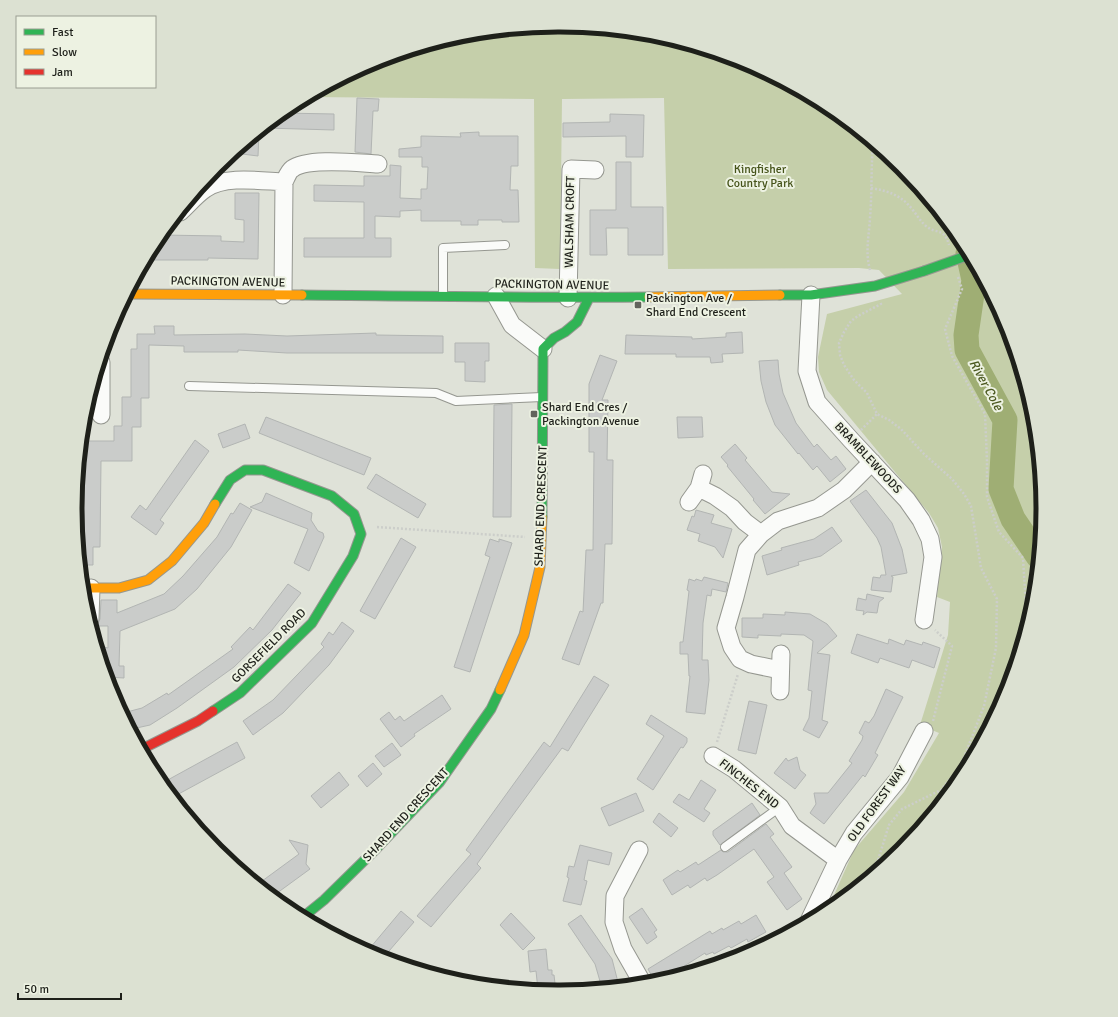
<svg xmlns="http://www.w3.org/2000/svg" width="1118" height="1017" font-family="Signika,sans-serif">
<rect width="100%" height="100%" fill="#dfe2d8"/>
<path fill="#c5cfaa" d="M559 25 654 34 744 62 828 107 901 167 961 240 1006 324 1033 414 1042 509 1033 603 1006 694 961 777 901 851 827 911 854 850 904 792 939 733 920 725 948 635 950 602 937 597 942 547 938 528 929 513 827 390 819 372 818 357 827 314 902 294 879 270 859 268 668 269 664 98 562 99 560 269 535 268 534 99 308 97 374 62 465 34Z"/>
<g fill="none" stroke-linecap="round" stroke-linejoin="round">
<path stroke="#9fae74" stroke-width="25" d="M968 253 974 280 966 335 967 350 1005 420 1001 489 1013 519 1038 556"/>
</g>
<path fill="#caccca" stroke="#b2b5b3" d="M357 98 379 99 378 111H373L371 154 355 152Z
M283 113 334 114V130L265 128Z
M610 114 644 115 643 157H626V136L563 137V123L610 122Z
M479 132V136H518V166H511L510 190H518L519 222H502V220H478V225H461V221H421V210L400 211V217L375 216V238H391V257H304V238H364V202L314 201V185L364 186V176H390V165L401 166 400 198 421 199V189H427L428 167H422V157H399V149L421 147V136L461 137 460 133Z
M259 133 258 156 242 154V146Z
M616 162H631V207H663V255H628V228H606L607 255H590V210H616Z
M235 193H259L258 259 208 258V260H146L155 243H160L161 235 221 236V241L244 242V220L235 219Z
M154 326H174V335L245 334 287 336 376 333V335L443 336V353H287L238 350V352H184V346L149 345V398H141V427H132V461H101L100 547H93V565H81L80 553H82L83 454H81L82 441H114V426H122V397H131V349H137V334H155Z
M742 332 743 353 722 354 723 362 711 363 710 357H676V354H625L626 335 692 337V339L726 337V333Z
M455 343H489V361H485V382L465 381V362H455Z
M600 355 617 361 602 400H608L607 460H613L612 544H605L603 603H601L579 665 562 659 580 611 583 612 586 550H593L594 452H589V384Z
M778 360 779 374 783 393 796 423 814 447 817 444 831 460 836 456 846 469 830 482 817 466 813 470 799 453 798 454 775 425 766 402 761 381 759 361Z
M512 404 511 517H493L494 405Z
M266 417 371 458 364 475 259 433Z
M677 417H702L703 437 678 438Z
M245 424 250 438 223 448 218 434Z
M195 440 209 451 160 520 164 523 156 535 131 517 140 505 146 510Z
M735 444 747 458 745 460 772 492 790 494 765 514 753 500 754 499 727 466 728 465 721 457Z
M376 474 426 504 418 518 367 488Z
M866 490 892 523 902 549 907 573 891 576 893 577 891 592 871 590 873 577 880 578 881 575H886L881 547 877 538 850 501Z
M266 493 312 513 311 520 318 531 323 533 324 537 309 571 294 563 308 529 250 507 262 502Z
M240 503 252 510 231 547 197 589 175 609 120 631 119 666H124V678L107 677 104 665V647L108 648V626H97L100 619 101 600H117V613L164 594 183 576 217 537 231 513 233 514Z
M696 510 714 515 711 523 732 529 723 558 715 547 698 541 700 534 687 530 692 516 694 517Z
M832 527 842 541 821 556 798 562 799 565 767 575 762 556 782 550 781 548 814 539Z
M401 538 416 547 375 619 360 611Z
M490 539 499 542V539L512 543 470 672 454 667 490 557 485 555Z
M704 577 728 583 726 592 712 589 711 596 707 595 703 623 702 660H708L709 680 705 714 686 712 690 676H689L688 654H680V642H683L689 591 687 590 689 579 695 581 696 579 702 581Z
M288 584 301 593 272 630 234 667 177 708 150 725 132 729 123 713 142 708 167 693 168 695 233 649 231 647 250 627 253 630Z
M867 594 884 598 879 602 877 613 867 612 863 615 864 611 856 610 858 598 866 600Z
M785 612 810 614 827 624 837 636 817 653 830 655 822 720 828 722 819 738 803 730 809 718 812 691 808 690 813 641 804 635 781 634V636L758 635V638L742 637V618H763V614L785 615Z
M342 622 354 631 329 665 283 713 253 735 243 721 273 700 324 647 321 644 329 632 333 635Z
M857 634 888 644 889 639 904 645 906 640 922 645 923 642 940 648 934 668 912 660 909 668 880 658 878 663 851 653Z
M594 676 609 685 568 751 562 748 477 864 481 868 431 927 417 916 471 854 466 850 544 742 550 747Z
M886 689 903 697 875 753 878 755 865 777 863 775 824 824 810 813 816 804 814 793H828L852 763 849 761 862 740 863 736 859 733 865 721 869 723 874 716Z
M442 695 451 709 414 734 415 736 401 747 380 719 389 712 395 720 400 716 404 721Z
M749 701 767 705 756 754 738 750Z
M651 715 687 738V742L683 748 681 747 653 790 637 779 664 736 646 724Z
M237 742 245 758 173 797 164 782Z
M392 743 401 755 384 767 375 756Z
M797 757 800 770 806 775 795 789 774 773 786 758 788 761Z
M373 763 382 774 367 787 358 776Z
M339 772 349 785 321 808 311 796Z
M701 780 716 790 704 809 710 813 704 822 673 802 679 794 689 800Z
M636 793 644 811 609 826 601 808Z
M752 803 760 815 720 845 713 835V831Z
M659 813 678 828 671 837 653 822Z
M766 824 774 834 770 837 792 867 784 873 802 899 787 910 767 882 774 877 754 849 717 875 707 881 705 878 690 888 688 885 672 895 663 880 678 870 680 872 696 862 698 865 721 850 723 852H728Z
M289 840 308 845 306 864 310 869 273 896 258 884 299 854Z
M580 845 612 853 609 865 588 860 584 880 587 881 581 905 563 901 569 878 567 877 569 866 574 867Z
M642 908 657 930 654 932 657 937 647 944 629 917Z
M401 911 414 922 383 958 380 957 370 948Z
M511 913 535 938 523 950 500 925Z
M581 915 612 959 619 986 602 988 595 964 568 924Z
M756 915 766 932 748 942 747 939 731 948 729 946 714 954 713 952 706 955 705 953 662 980 660 976 654 980 648 969 710 931 712 934 722 928 723 930 739 921 741 924Z
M546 949 548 970H552V975H554L556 992 538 990 536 971 530 972 528 951Z"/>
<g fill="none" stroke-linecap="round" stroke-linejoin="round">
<g stroke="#959790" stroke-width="10">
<path id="lane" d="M443 295V248L505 245
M189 386 436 393 456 401 542 397
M725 847 780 807"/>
</g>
<g stroke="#959790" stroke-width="19">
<path id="street" d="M180 212C188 205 196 195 205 189 225 175 261 181 284 182
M283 295 284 182C286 178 289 171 292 169 307 157 358 163 378 164
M811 295 807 371 817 402 851 440 907 500 921 520 930 539 933 557 924 620
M496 296 512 325 543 349
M568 298 571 169 595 170
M101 362V415
M699 488 715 496 732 508 745 522 761 534
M689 502 699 488 703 474
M90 619 91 588
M780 670 751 664 740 659 732 647 726 628 735 597 747 550 761 534 778 521 818 508 844 490 872 462
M780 691 781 654
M713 756 734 769 780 807 792 826 838 860
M639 850 615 896 614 922 623 949 643 984
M809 921 838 860 854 833 900 777 924 731"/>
</g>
<g stroke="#959790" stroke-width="11">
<path id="fast" d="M302 295C418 296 533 298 649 297
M780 295H811L875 286 924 271
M542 517 543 349 554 338 565 332 577 322 589 298
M213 711 240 693 312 623 353 556 361 534 354 514 332 496 263 470H245L230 480 215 504
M303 917 324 900 376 849 439 783 491 709 500 690"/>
</g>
<g stroke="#959790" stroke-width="11">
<path id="slow" d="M128 294 302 295
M649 297 780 295
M83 588H119L148 580 172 561 204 523 215 504
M500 690 524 635 540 567 542 517"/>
</g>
<g stroke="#959790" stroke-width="11">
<path id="jam" d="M142 749 198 721 213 711"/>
</g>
<path stroke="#ccceca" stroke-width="2.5" stroke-dasharray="2 2" stroke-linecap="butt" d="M871 188C888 191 901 195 912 209 917 215 920 221 926 226 937 235 944 227 949 245
M870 270C865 252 869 236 870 218 872 193 871 168 873 143
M958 277 962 289 945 329 952 356 985 414 987 461V497L999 532 1023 558 1027 623
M861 430 877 414
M377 527 525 537
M933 721 952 646 935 630
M717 742 738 674
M865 880 878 860 889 825 902 809 941 790 961 765 984 706 996 648 997 599 981 568 971 506 964 494 952 479 924 454 901 429 889 420 877 414 867 393 854 380 844 365 840 355 839 343 844 332 851 321 858 316 881 304 880 302"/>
<use href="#lane" stroke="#fafbf9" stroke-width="8"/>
<use href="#street" stroke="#fafbf9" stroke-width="17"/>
<use href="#fast" stroke="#30b455" stroke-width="9"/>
<use href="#slow" stroke="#ff9f0a" stroke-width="9"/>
<use href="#jam" stroke="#e5322d" stroke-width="9"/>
<g stroke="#959790" stroke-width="11" stroke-linecap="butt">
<path id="fast-bridge" d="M924 271 969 255"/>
</g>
<use href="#fast-bridge" stroke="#30b455" stroke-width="9"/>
</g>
<g fill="#62645c" stroke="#edf2e2" stroke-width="1.5">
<rect x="634" y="301" width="8" height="8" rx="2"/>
<rect x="530" y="410" width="8" height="8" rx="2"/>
</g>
<g text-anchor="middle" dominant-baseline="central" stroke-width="4" stroke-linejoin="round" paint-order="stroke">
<g font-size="12" fill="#455319" stroke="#edf2e2">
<text x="760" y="169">Kingfisher<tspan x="760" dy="14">Country Park</tspan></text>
</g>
<g font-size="12" fill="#1e201a" stroke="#edf2e2">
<text transform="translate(570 222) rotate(-89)">WALSHAM CROFT</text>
<text transform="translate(228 282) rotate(1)">PACKINGTON AVENUE</text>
<text transform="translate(552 285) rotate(1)">PACKINGTON AVENUE</text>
<text transform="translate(868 458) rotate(47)">BRAMBLEWOODS</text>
<text transform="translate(541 506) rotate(-88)">SHARD END CRESCENT</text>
<text transform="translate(269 646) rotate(-45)">GORSEFIELD ROAD</text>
<text transform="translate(749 784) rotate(38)">FINCHES END</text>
<text transform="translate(877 804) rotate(-54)">OLD FOREST WAY</text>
<text transform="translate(406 815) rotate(-48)">SHARD END CRESCENT</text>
</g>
<g font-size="12" fill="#1e201a" stroke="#edf2e2" text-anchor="start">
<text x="646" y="298">Packington Ave /<tspan x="646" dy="14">Shard End Crescent</tspan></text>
<text x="542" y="407">Shard End Cres /<tspan x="542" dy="14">Packington Avenue</tspan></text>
</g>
<g font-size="13" font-style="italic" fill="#4c5a21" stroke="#edf2e2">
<text transform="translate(986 385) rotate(61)">River Cole</text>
</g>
</g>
<path d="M0 0H1118V1017H0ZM558 32H560A476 476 0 0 1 1036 508V509A476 476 0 0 1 560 985H558A476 476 0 0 1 82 509V508A476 476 0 0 1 558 32Z" fill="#dce1d2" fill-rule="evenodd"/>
<path fill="none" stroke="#1e201a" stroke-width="5" d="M558 32H560A476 476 0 0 1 1036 508V509A476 476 0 0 1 560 985H558A476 476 0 0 1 82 509V508A476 476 0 0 1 558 32Z"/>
<rect x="16" y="16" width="140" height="72" fill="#edf2e2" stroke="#9a9e92"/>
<rect x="24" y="29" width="20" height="6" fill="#30b455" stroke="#9a9e92"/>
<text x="52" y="36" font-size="12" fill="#1e201a">Fast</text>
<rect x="24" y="49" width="20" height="6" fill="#ff9f0a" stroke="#9a9e92"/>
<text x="52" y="56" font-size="12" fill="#1e201a">Slow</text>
<rect x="24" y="69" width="20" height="6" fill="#e5322d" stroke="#9a9e92"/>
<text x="52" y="76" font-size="12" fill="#1e201a">Jam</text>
<path d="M18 993v6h103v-6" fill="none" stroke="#1e201a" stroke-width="2"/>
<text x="24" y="993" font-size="12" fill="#1e201a" stroke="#edf2e2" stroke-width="3" paint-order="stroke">50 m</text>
</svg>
